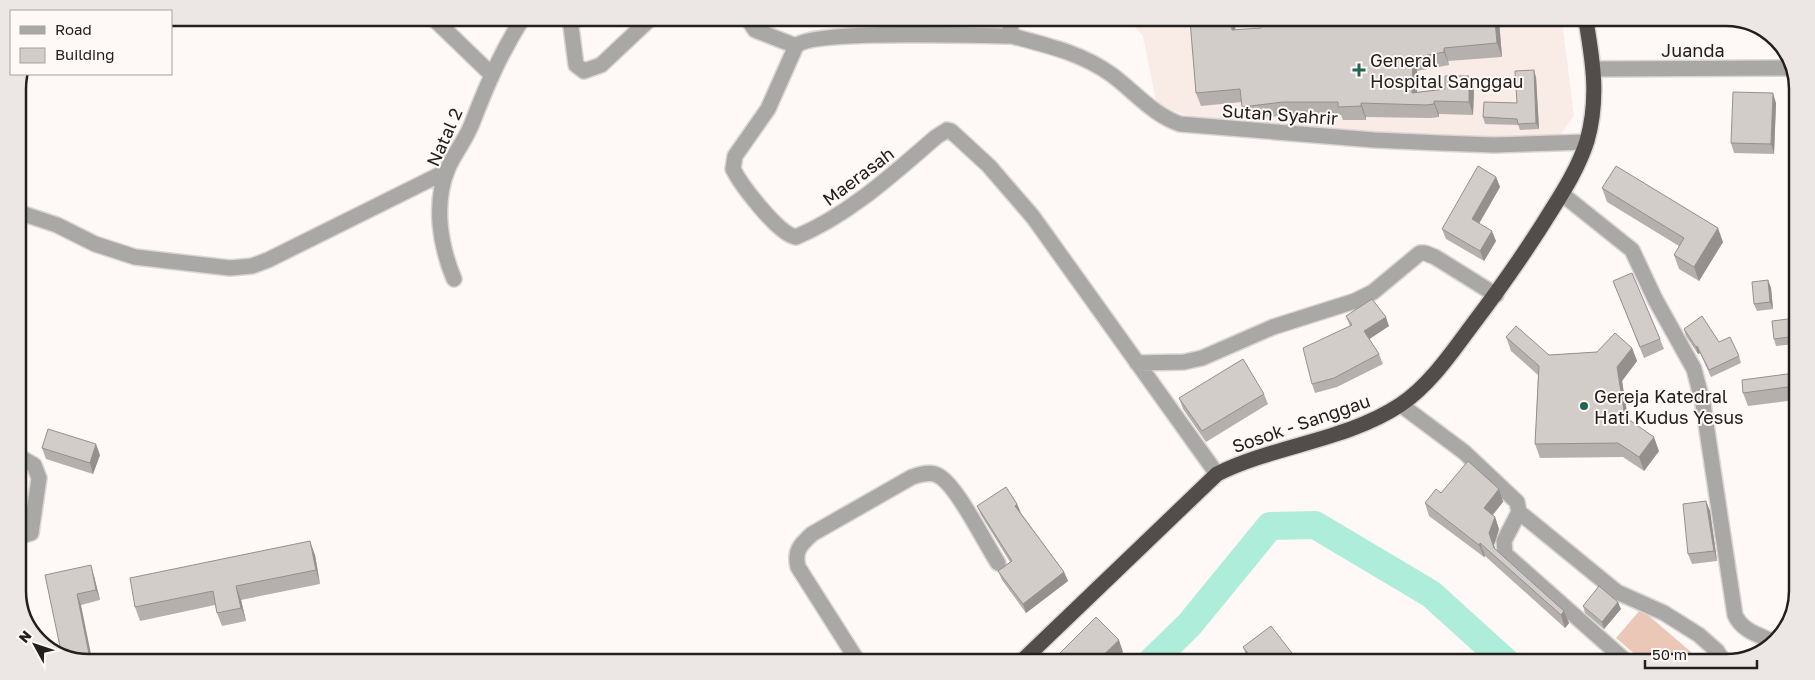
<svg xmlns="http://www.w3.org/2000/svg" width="1815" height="680" font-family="'Golos Text',sans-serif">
<rect width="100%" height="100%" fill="#fef8f6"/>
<path fill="#f9ebe5" d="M1129 20 1562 21 1574 116 1561 134 1477 140 1201 120 1157 105 1143 36Z"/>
<path fill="#eac7b6" d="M1641 609 1691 652 1682 662H1644L1616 638Z"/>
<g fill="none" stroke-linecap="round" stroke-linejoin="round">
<path stroke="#afeddb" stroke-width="28" d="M1152 661 1189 625 1270 526 1315 525 1431 594 1506 662"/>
<g stroke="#dbd5d4" stroke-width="18">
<path id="minor" d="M433 18 491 74
M570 19 576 65 584 71 601 65 650 19
M748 19 755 30 796 46
M1009 20 1012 36C1046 45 1082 53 1112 75 1135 92 1152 114 1180 124L1374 140 1441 143 1494 145 1586 142
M1012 36C978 36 813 29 796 46L768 109 735 156 733 169C741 185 779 235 796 237 849 215 893 174 936 137L947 130 951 131 989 166 1033 217 1217 474
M1594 69 1791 68
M1562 194 1632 250 1655 299 1694 369 1703 404 1735 615C1742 631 1759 635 1774 642
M18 212 57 225 95 244 135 257 230 268 252 266 268 260 447 171
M454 279C440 245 433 204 448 168 455 152 467 138 473 121 488 82 500 55 522 19
M1137 363 1184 362 1202 358 1273 327 1355 301 1373 292 1420 253H1425L1435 257 1496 295
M1401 405 1464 452 1517 502 1519 512 1504 541 1505 554 1627 662
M18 456 34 465 39 478 31 533 18 537
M1519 512 1617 592 1664 613 1699 635 1717 651 1724 662
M857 660 798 567C794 551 800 545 812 534L912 477C921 474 931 471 939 476 957 486 985 543 998 563"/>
</g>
<g stroke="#dbd5d4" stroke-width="18">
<path id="highway" d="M1022 661 1217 474C1275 445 1345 441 1400 405 1430 385 1452 352 1473 324 1501 287 1527 250 1551 211 1565 189 1579 166 1587 141 1599 99 1593 62 1586 21"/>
</g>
<use href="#minor" stroke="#aaa8a6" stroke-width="15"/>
<use href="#highway" stroke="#524d4b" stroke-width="15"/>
</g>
<path fill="#b5b0ae" d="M1190 20H1234L1235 30 1261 28 1260 20 1499 21 1502 57 1448 61 1449 65 1417 71V92L1445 89 1469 76 1474 89 1473 115 1439 114V117L1431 118 1366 117V120H1343L1341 115H1288L1247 120 1242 107V102L1201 106 1196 93Z
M1536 77 1539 129 1520 130 1518 125 1485 124 1483 117 1517 103Z
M1776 103 1774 154 1734 153 1731 143Z
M1496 177 1500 187 1479 224 1496 241 1484 261 1446 239 1442 229Z
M1602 188 1723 242 1699 281 1679 269 1674 255 1679 246 1607 202Z
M1768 280 1771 288 1773 309 1757 311 1754 304Z
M1613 281 1660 339 1664 349 1644 358Z
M1346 316 1389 326 1369 339 1379 354 1383 364 1337 387 1315 393 1312 384 1350 326Z
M1796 318V344L1776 346 1774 339Z
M1684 329 1719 342 1739 356 1741 363 1711 377 1700 353 1698 354 1686 336Z
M1506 337 1549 355 1597 352 1632 348 1637 361 1622 381 1628 419 1659 451 1644 471 1623 457 1540 458 1535 444 1538 375 1511 351Z
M1795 373V400L1748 406 1743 393Z
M1264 394 1268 404 1206 442 1183 409 1179 398Z
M42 448 100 455 93 474 46 459Z
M1499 489 1503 502 1493 515 1495 517 1499 529 1494 545 1495 549 1569 623 1565 628 1485 556 1484 557 1429 516 1425 503 1441 493Z
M1706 501 1710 511 1717 561 1692 564 1688 554Z
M1017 504 1021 513 1064 572 1068 581 1026 613 1002 580 998 571 1010 562 981 515 977 506Z
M315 555 320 584 241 600 246 621 222 626 217 613 215 605 140 621 135 607Z
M45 575 94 576 100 600 81 605Z
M1583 606 1621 609 1604 629 1585 613Z
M1243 647 1297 661H1250L1247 658Z"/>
<path fill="#94908d" d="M1231 20H1234L1235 23 1236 44 1232 30Z
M1495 21H1499L1502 57 1497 43Z
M1444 48 1448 61 1449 65 1444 52Z
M1413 58 1417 71V106L1412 93Z
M1534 70 1536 77 1539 129 1536 123Z
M1469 76 1474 89 1473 115 1469 102Z
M1773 93 1776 103 1774 154 1771 144Z
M1434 101 1439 114V117L1434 104Z
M1361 103 1366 117V120L1361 106Z
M1496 177 1500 187 1475 230 1472 219Z
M1718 228 1723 242 1699 281 1694 267Z
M1492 231 1496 241 1484 261 1480 251Z
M1768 280 1771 288 1773 309 1770 302Z
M1386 317 1389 326 1368 340 1364 331Z
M1697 346 1700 353 1698 354 1696 347Z
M1632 348 1637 361 1622 381 1630 431 1625 417 1617 367Z
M1654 437 1659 451 1644 471 1639 457Z
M96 444 100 455 93 474 90 463Z
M1499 489 1503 502 1488 520 1484 508Z
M1706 501 1710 511 1717 561 1714 551Z
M1017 504 1021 513 1015 506Z
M1495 517 1499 529 1494 545 1498 560 1489 533Z
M310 541 315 555 320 584 316 570Z
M1480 543 1485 556 1484 557 1479 545Z
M91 565 94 576 100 600 96 590Z
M1064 572 1068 581 1026 613 1023 604Z
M236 586 241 600 246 621 241 608Z
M77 594 81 605 92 659H90Z
M1618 602 1621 609 1604 629 1602 622Z
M1564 611 1569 623 1565 628 1561 615Z
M1119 640 1123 652 1113 661H1097Z
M1295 657 1297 661H1289Z"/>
<path fill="#d3cdca" stroke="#94908d" d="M1190 20H1231L1232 30 1261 28 1260 20 1495 21 1497 43 1444 48V52L1413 58 1412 93 1445 89V76H1469V102L1434 101V104L1426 105 1361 103V106L1338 107V102H1283L1242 107 1240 89 1196 93Z
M1534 70 1536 123 1518 124 1517 119 1483 117 1484 102 1517 103 1515 71Z
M1733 92 1773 93 1771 144 1731 143Z
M1478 166 1496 177 1472 219 1492 231 1480 251 1442 229Z
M1616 166 1718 228 1694 267 1674 255 1684 238 1602 188Z
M1632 273 1660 339 1640 347 1613 281Z
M1768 280 1770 302 1754 304 1752 282Z
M1372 299 1386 317 1364 331 1379 354 1334 378 1312 384 1303 348 1352 325 1346 316Z
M1702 316 1719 342 1730 337 1739 356 1709 370 1697 346 1696 347 1684 329Z
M1796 318V336L1774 339 1772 321Z
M1516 326 1549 355 1597 352 1615 333 1632 348 1617 367 1625 417 1654 437 1639 457 1618 443 1535 444 1539 366 1506 337Z
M1243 359 1264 394 1202 431 1179 398Z
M1795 373V386L1743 393 1742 380Z
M48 429 96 444 90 463 42 448Z
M1468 461 1499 489 1484 508 1495 517 1489 533 1494 548 1564 611 1561 615 1480 543 1479 545 1425 503 1436 489 1441 493Z
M1006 487 1017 504 1015 506 1064 572 1023 604 998 571 1012 561 977 506Z
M1706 501 1714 551 1688 554 1683 504Z
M310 541 316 570 236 586 241 608 217 613 213 591 135 607 130 578Z
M91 565 96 590 77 594 90 659H66L62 656 45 575Z
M1599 586 1618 602 1602 622 1583 606Z
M1096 617 1119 640 1097 661H1052Z
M1271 626 1295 657 1289 661H1264L1262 659 1259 661H1254L1243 647Z
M1759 644 1765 649 1751 654Z"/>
<g fill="#226556" stroke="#fef8f6" stroke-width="2">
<path d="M1356.5 62.5h5v5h5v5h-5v5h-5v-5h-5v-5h5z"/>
<circle cx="1584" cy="406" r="5"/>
</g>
<g text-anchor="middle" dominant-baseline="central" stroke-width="4" stroke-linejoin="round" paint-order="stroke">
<g font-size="18" fill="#22201f" stroke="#fef8f6">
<text x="1693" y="50">Juanda</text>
<text transform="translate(1280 114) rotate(4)">Sutan Syahrir</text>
<text transform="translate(444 137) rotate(-66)">Natal 2</text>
<text transform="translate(858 176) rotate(-37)">Maerasah</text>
<text transform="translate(1301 423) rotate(-19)">Sosok - Sanggau</text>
</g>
<g font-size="18" fill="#22201f" stroke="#fef8f6" text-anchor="start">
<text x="1370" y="60">General<tspan x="1370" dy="21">Hospital Sanggau</tspan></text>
<text x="1594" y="396">Gereja Katedral<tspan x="1594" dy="21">Hati Kudus Yesus</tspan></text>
</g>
</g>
<path d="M0 0H1815V680H0ZM89 26H1726A63 63 0 0 1 1789 89V591A63 63 0 0 1 1726 654H89A63 63 0 0 1 26 591V89A63 63 0 0 1 89 26Z" fill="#ece7e5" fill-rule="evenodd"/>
<path fill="none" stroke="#22201f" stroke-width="2.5" d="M89 26H1726A63 63 0 0 1 1789 89V591A63 63 0 0 1 1726 654H89A63 63 0 0 1 26 591V89A63 63 0 0 1 89 26Z"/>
<rect x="10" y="10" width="162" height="65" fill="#fef8f6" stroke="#a6a2a0"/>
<rect x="20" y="26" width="25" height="8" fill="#aaa8a6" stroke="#a6a2a0"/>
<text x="55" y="35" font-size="15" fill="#22201f">Road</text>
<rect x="20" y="48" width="25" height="15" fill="#d3cdca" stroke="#a6a2a0"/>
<text x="55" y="60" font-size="15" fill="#22201f">Building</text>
<g transform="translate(35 645) rotate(310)" stroke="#fef8f6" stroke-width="4" paint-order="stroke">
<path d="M0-4L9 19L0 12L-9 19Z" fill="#22201f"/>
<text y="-8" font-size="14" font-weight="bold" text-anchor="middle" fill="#22201f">N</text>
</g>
<path d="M1645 660v8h112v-8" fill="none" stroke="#22201f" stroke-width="2.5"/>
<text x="1652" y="660" font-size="15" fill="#22201f" stroke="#fef8f6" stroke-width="4" paint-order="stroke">50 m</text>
</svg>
